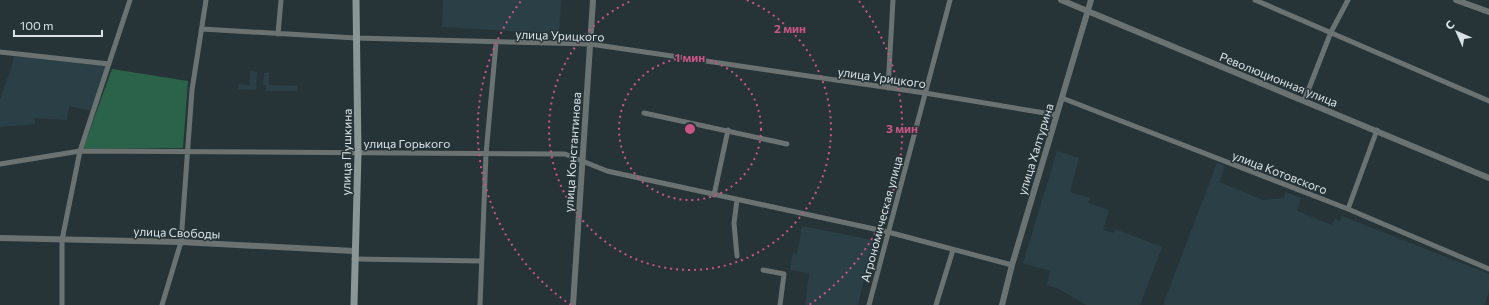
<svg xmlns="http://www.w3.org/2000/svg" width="1489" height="305" font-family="Commissioner,sans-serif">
<rect width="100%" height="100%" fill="#263438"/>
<path fill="#2b4046" d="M443 0H561L559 34 442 27Z
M14 56 106 66 92 111 69 106 67 120 35 118V124L0 127V99L12 66Z
M250 71 257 72 256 90 238 89V84L250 85Z
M264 73H269V85L297 86V91H266V85H263Z
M1057 151 1079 158 1070 192 1090 198 1088 203 1109 210 1103 230 1113 233 1115 229 1162 247 1140 305H1086L1059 289 1047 285 1050 271 1023 263Z
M1217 163 1225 166 1219 182 1263 200 1284 198 1286 192 1301 198 1297 211 1332 225 1335 219 1340 221 1342 216 1489 274V292L1484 305H1163Z
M802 226 873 240 858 305H805L809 273 790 270 793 253 797 254Z"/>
<path fill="#2a6349" d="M112 69 188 81 183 148 83 149Z"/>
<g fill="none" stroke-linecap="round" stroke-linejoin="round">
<path stroke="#6b7272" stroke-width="5" d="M1255 0 1489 101
M202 29 356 38 590 44 925 93 1057 115
M278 34 281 0
M0 52 109 64
M888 88 893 0
M1062 98 1348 209 1489 269
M1304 101 1331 32 1348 0
M644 113 787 144
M0 164 80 151 565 154 607 171 888 232 1012 265
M714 195 728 130
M737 200 734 223 737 256
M1348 209 1377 130
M354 259 481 261
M763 270 784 274 780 305
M62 305V240L80 151 130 0
M162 305 181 242 192 90 206 0
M480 305 486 154 496 43
M869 305 950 0
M936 305 953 250"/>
<path stroke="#6b7272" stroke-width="6" d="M1061 0 1489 178
M1456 0 1489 12
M0 238 181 242 354 251
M573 305 593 0
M1002 305 1012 265 1091 0"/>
<path stroke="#8b9796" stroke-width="7" d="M354 305 358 153 356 0"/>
</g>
<g fill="none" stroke="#c95584" stroke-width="2" stroke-dasharray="2 4">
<circle cx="690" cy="129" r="71"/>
<path d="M747 0A141 141 0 1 1 633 0"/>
<path d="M571 305A212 212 0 0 1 521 1M859 1A212 212 0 0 1 809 305"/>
</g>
<g text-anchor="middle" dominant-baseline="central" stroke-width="3" stroke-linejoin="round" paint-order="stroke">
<g font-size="12" fill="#dae2e5" stroke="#263438">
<text transform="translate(560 35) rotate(2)">улица Урицкого</text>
<text transform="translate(882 77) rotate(8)">улица Урицкого</text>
<text transform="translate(1279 79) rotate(22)">Революционная улица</text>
<text x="407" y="143">улица Горького</text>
<text transform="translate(1035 149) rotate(-73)">улица Халтурина</text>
<text transform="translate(346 152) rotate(-89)">улица Пушкина</text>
<text transform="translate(572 152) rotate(-86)">улица Константинова</text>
<text transform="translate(1280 172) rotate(21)">улица Котовского</text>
<text transform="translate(881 219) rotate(-75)">Агрономическая улица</text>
<text transform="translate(177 232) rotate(2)">улица Свободы</text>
</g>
</g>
<circle cx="690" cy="129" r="6" fill="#c95584" stroke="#263438" stroke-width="2"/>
<g font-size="12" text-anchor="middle" font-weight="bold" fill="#c95584" stroke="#263438" stroke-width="3" stroke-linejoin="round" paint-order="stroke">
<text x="790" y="33">2 мин</text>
<text x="690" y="62">1 мин</text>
<text x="902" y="133">3 мин</text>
</g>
<g transform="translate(1457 32) rotate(315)" stroke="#263438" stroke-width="3" paint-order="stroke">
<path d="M0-3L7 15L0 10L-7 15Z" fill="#dae2e5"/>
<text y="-6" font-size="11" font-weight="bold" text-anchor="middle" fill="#dae2e5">С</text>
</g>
<path d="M14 30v6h88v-6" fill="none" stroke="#dae2e5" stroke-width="2"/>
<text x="20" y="30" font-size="12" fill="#dae2e5" stroke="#263438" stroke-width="3" paint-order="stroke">100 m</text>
</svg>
